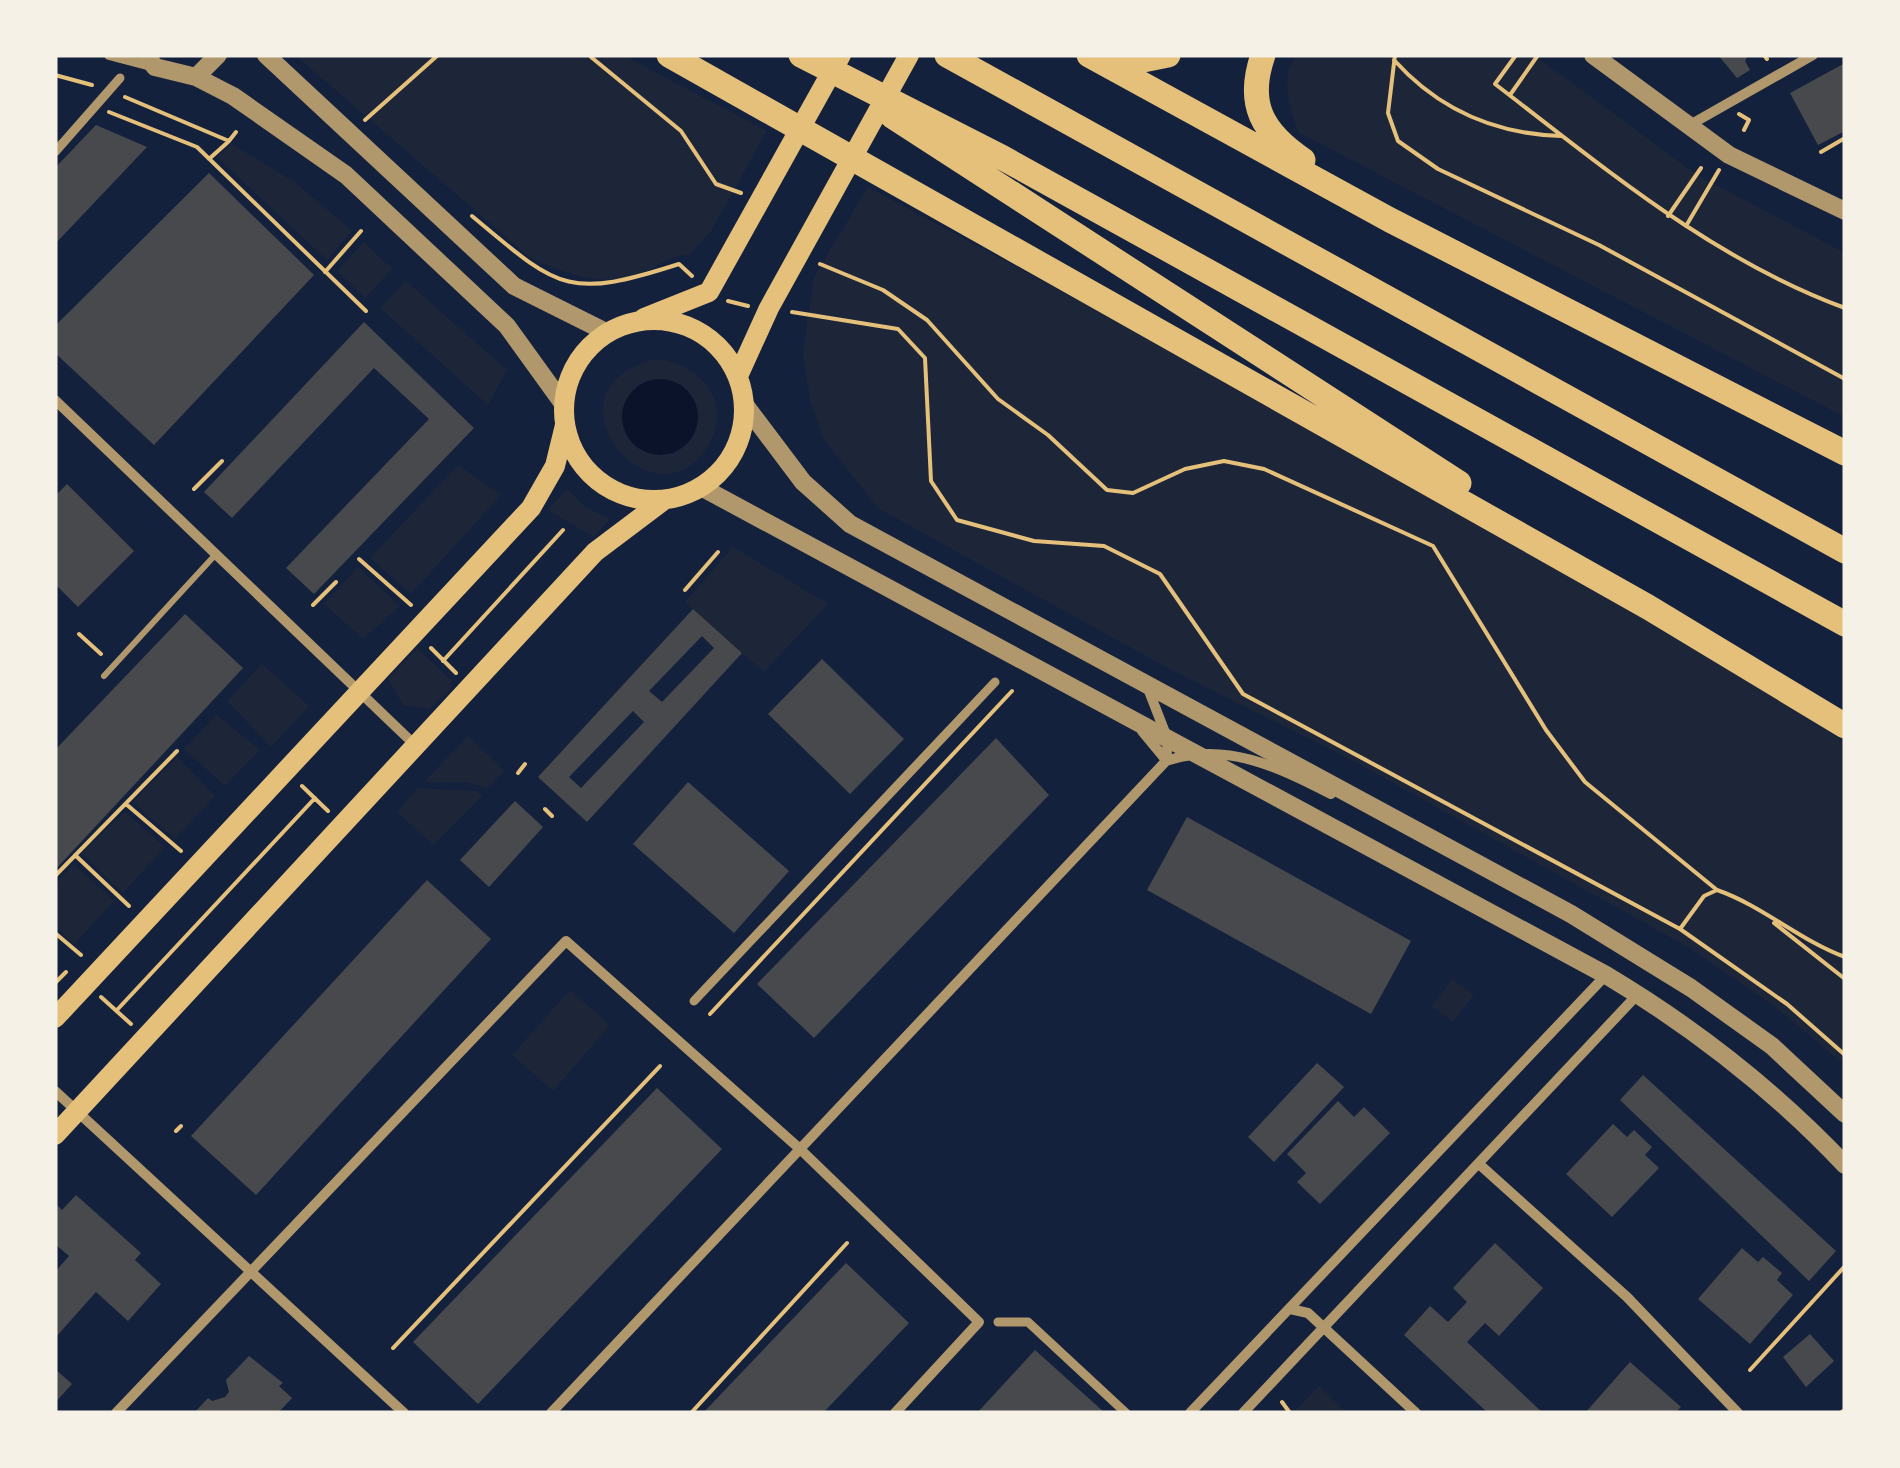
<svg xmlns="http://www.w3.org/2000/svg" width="1900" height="1468" font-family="Overpass,sans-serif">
<rect width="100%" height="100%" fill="#14213d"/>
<path fill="#1d2539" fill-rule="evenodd" d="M295 55H623L767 131 711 231 689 255C668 255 655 269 637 275 600 288 562 272 529 257Z
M1296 55H1534L1697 175 1845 253V417L1298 132C1289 106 1280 80 1296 55Z
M232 144 296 183 352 231 327 260 217 157Z
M868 187 1559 559 1845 742V1065L1774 1006 1688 947 1359 764 1162 665 878 508 824 440 810 400 803 353 814 277Z
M364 242 392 269 365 298 337 271Z
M406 281 507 370 488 405 380 308Z
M655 359C698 362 734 401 709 444 656 536 533 390 655 359ZM653 379 678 383 688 391 692 439 672 454 636 447C612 422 621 390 653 379Z
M458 465 501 495 411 594 370 558Z
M567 489 585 507 610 519 594 537 548 510Z
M733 547 828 604 764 672 685 602Z
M358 567 400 606 363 639 324 604Z
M417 648 451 680V689L429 709 403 705 388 679Z
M262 664 309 706 271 747 227 701Z
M217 715 260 750 225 786 184 749Z
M468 736 505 771 487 788 466 782H424Z
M177 757 215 796 175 839 133 802Z
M418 788 477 791 482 796 433 845 397 812Z
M125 812 165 847 123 893 81 853Z
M74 864 114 901 74 944 55 926V884Z
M1452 979 1474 995 1453 1022 1432 1006Z
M570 990 610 1025 553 1091 512 1055Z
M1319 1386 1347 1413H1348H1293Z"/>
<path fill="#0b132b" d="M622 417a38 38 0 1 1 76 0a38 38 0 1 1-76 0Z"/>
<path fill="#48494c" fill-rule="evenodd" d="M1718 55H1748L1745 61 1750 70 1737 78Z
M1845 63V131L1818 145 1790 93Z
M96 125 147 147 55 244V168Z
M209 173 314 275 154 445 55 353V326Z
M364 322 474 428 314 594 286 568 429 419 374 368 232 518 204 492Z
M67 484 134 551 78 607 55 584V496Z
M693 609 742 653 587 822 538 777ZM702 636 714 648 662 702 649 691ZM633 711 644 722 581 788 569 777Z
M185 614 243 668 55 870V750Z
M822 659 904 739 850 794 768 714Z
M996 738 1049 795 814 1038 757 984Z
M688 782 789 871 734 933 633 844Z
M515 801 543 827 489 887 460 860Z
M1187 817 1411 941 1371 1014 1147 890Z
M427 880 491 939 256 1195 191 1136Z
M1317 1063 1344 1087 1274 1162 1248 1137Z
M1643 1075 1836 1251 1809 1281 1620 1100Z
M657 1088 722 1149 478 1404 413 1342Z
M1338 1101 1354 1117 1364 1107 1390 1133 1320 1204 1297 1182 1306 1173 1287 1154Z
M1613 1124 1627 1137 1634 1130 1652 1147 1645 1155 1659 1168 1612 1217 1566 1174Z
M76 1195 141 1253 135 1260 161 1284 128 1321 96 1292 55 1338V1272L69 1256 55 1244V1203L62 1210Z
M1495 1243 1543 1288 1499 1336 1485 1323 1467 1342 1543 1413H1488L1404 1335 1430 1306 1448 1322 1467 1302 1453 1288Z
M1742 1248 1758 1262 1763 1257 1782 1273 1777 1280 1793 1295 1750 1344 1698 1299Z
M846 1263 909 1323 823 1413H703Z
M1810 1334 1834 1361 1806 1387 1783 1357Z
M1035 1350 1105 1413H977Z
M249 1356 283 1383 279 1386 292 1398 278 1413H194L208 1398 212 1401 225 1397 229 1392 226 1380Z
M1630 1362 1681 1407 1675 1413H1585Z
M55 1369 72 1384 55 1403Z"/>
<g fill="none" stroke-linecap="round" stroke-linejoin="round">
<path stroke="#e5c07b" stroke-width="4" d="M484 55H504
M1395 55 1388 113 1398 141 1438 169 1599 245 1845 379
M1516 55 1495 84C1606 169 1712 259 1845 308
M1764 55 1767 59
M591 57 681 131 716 184 741 193
M1394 60C1439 110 1494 134 1561 136
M55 75 92 85
M1510 95 1538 55
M125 97 229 141 236 132
M109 112 197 147 366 311
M1739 114 1749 120 1744 130
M365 120 438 55
M1821 152 1845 138
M209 159 228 142
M472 216C559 289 567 300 679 264L692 276
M1668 216 1701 168
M1686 226 1719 170
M820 264 883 290 927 320 998 399 1048 435 1107 490 1133 493 1185 469 1224 461 1264 469 1433 546 1546 730 1585 782 1717 890
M325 272 361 231
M728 301 748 306
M792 312 898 329 925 358 931 481 957 520 1034 541 1104 546 1160 574 1243 694 1680 929 1787 1004 1845 1055
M194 489 222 461
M359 559 411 605
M685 590 718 552
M313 605 336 582
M79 634 101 654
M431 648 456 673
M443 661 563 530
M518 773 525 764
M302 786 328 811
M126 804 181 851
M545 809 552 816
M75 855 129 906
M55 876 177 751
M1774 923 1845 979
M1680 929 1704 896 1717 890C1763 906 1799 940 1845 957
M55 933 81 955
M55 983 66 972
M101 997 131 1024
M117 1010 315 798
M710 1014 1012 691
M176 1131 181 1126
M393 1348 660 1066
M1750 1370 1845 1266
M1282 1402 1290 1413
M691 1413 847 1243
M1840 1413 1845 1410"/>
<path stroke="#b1986c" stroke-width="6" d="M104 676 216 554"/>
<path stroke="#b1986c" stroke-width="9" d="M55 152 120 78
M694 1001 995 682
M998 1322H1028L1126 1413"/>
<path stroke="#b1986c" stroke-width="10" d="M109 55 151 66
M1688 126 1813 55
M55 400 415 745
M1147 686 1168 740 1166 761
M1142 731 1166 760
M1166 761C1226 741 1278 767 1331 794
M55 1091 404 1413
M1479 1164 1627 1297 1738 1413
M1290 1309 1308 1313 1416 1413
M116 1413 566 941 800 1149 979 1322 895 1413
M551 1413 1166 761
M1190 1413 1606 975
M1243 1413 1638 994"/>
<path stroke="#b1986c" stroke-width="18" d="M146 55 155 67 196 77 233 96 346 175 507 326 564 405
M266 55 514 286 608 333
M1593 55 1729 155 1845 211
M196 77 218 55
M745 405 803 482 850 524 1571 914 1691 988 1772 1046 1845 1114
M701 487 1606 975C1693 1027 1775 1091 1845 1165"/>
<path stroke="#e5c07b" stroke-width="20" d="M644 318 709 292 841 55
M564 410a90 90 0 1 1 180 0a90 90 0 1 1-180 0Z
M738 376 769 308 909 55
M55 1018 531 508 555 466 565 425
M55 1135 595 552 664 500"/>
<path stroke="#e5c07b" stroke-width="25" d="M669 55 1648 607 1845 726
M801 55 1003 158 1845 624
M947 55 1845 551
M1089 55 1390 220 1845 453
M1263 55C1246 104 1262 132 1303 160
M1104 57 1138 61 1168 55
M892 116 1459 483"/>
</g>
<rect width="1900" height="1468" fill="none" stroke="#f6f1e7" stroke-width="115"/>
</svg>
